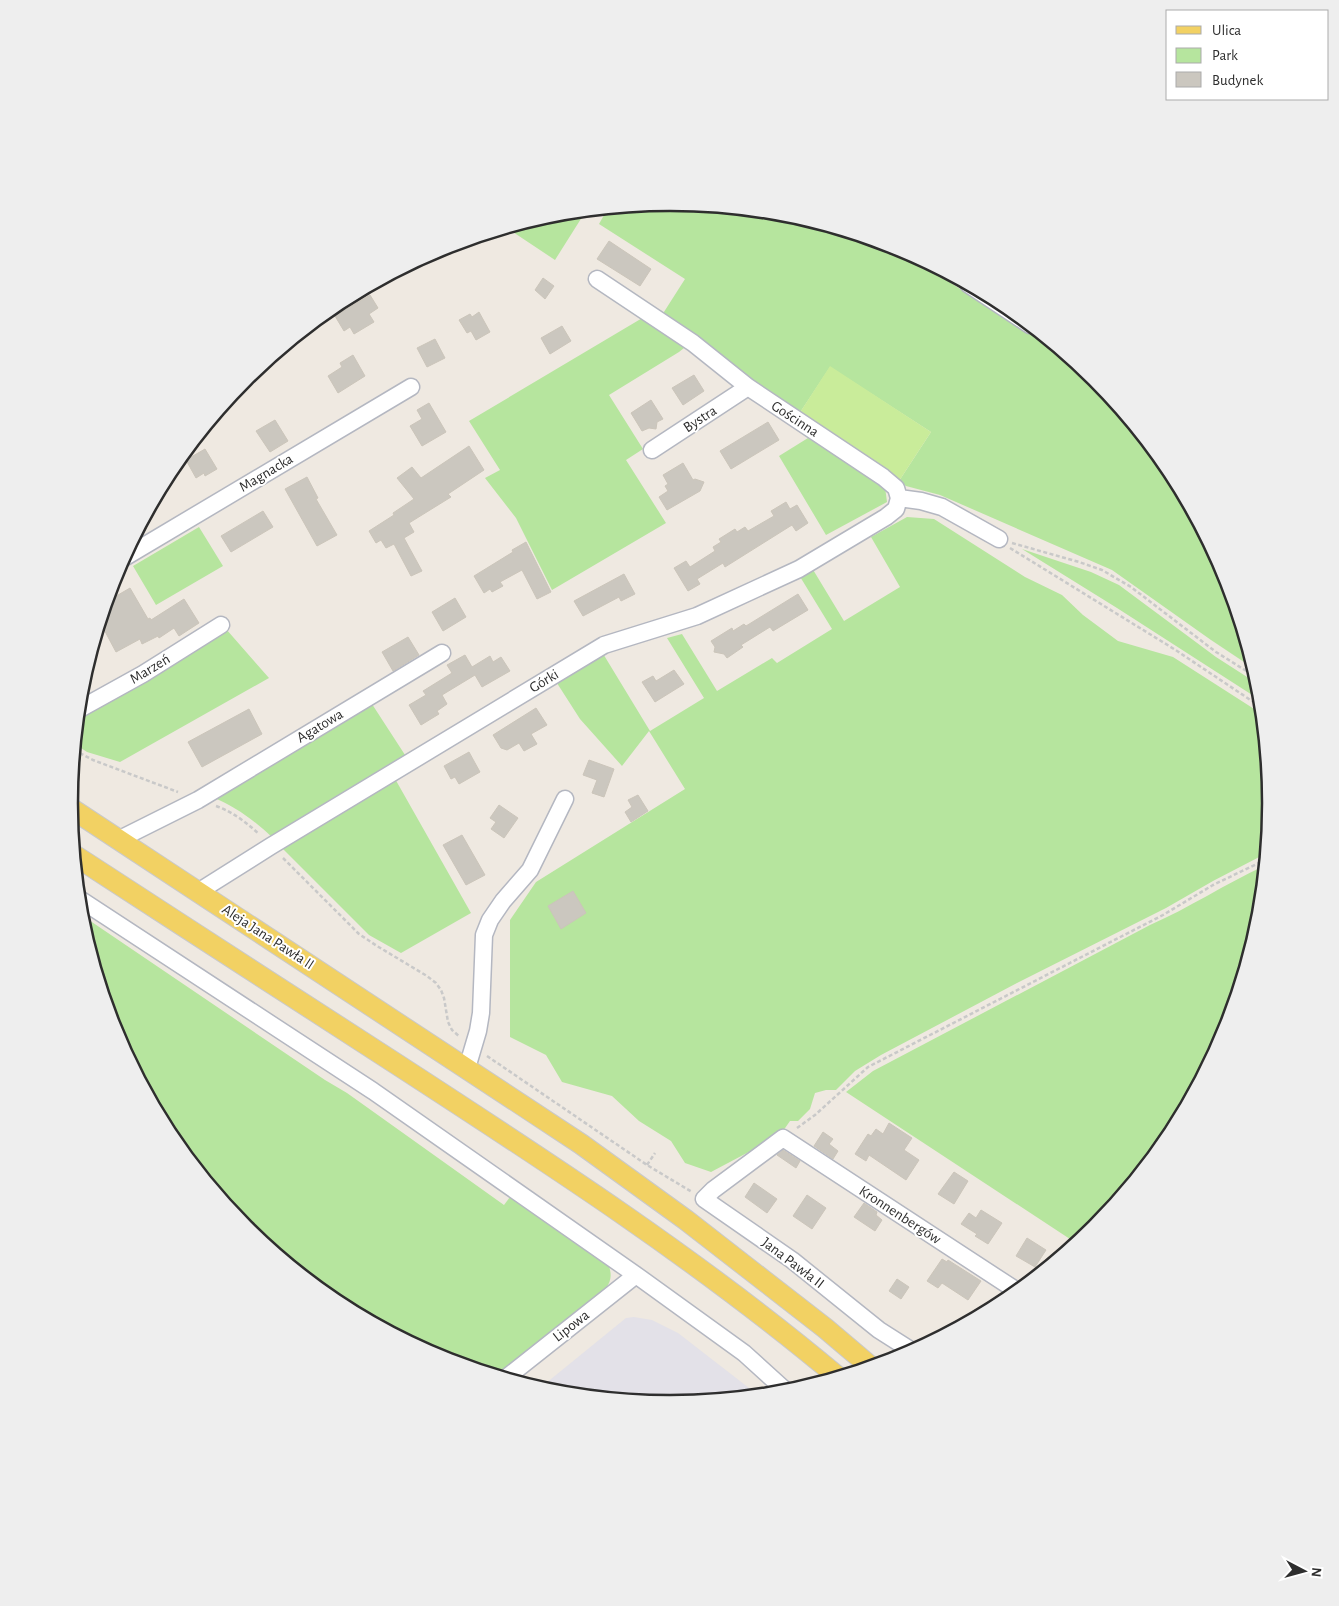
<svg xmlns="http://www.w3.org/2000/svg" width="1339" height="1606" font-family="'Alegreya Sans',sans-serif">
<rect width="100%" height="100%" fill="#efe9e1"/>
<path fill="#e3e1e8" d="M634 1317 652 1320 678 1333 758 1395 669 1404 552 1392 540 1388 626 1318Z"/>
<path fill="#b6e59e" d="M670 202 787 214 895 247 1058 352V349L1094 378 1169 469 1225 573 1253 668 1211 640 1112 570 940 495 906 486 899 481 931 432 830 367 799 414 662 315 685 279 599 224 608 208Z
M579 211 584 214 555 260 507 228 553 214Z
M644 317 689 344 679 352 609 395 643 449 626 460 666 523 552 590 516 518 485 478 500 470 469 421Z
M808 438 885 487 887 502 826 535 779 456Z
M907 517 934 519 1025 577 1062 595 1083 615 1118 641 1173 657 1262 714 1270 803 1265 854 1213 881 1166 908 1017 983 881 1055 855 1071 836 1090H826L815 1093 810 1109 798 1121H790L783 1131 762 1145 711 1172 685 1163 671 1141 639 1121 612 1096 562 1082 546 1055 510 1037V920L536 882 685 789 649 731 622 766 580 719 555 680 602 652 650 731 704 698 667 638 682 634 717 691 772 658 777 663 832 629 799 575 812 568 844 621 900 587 871 537Z
M199 527 223 566 156 605 133 566Z
M1022 549 1091 572 1119 585 1216 657 1258 684 1260 700 1117 608Z
M226 629 269 678 120 762 87 752 75 744 77 715Z
M370 701 407 758 273 838C255 821 235 806 212 797Z
M394 777 471 913 401 953 369 935 280 846Z
M1264 866 1259 920 1224 1033 1169 1137 1094 1228 1076 1243 846 1092 873 1071 1150 925C1189 908 1225 884 1264 866Z
M80 914 325 1080 347 1093 504 1205 510 1197 609 1266C612 1276 611 1280 606 1289L499 1376 439 1358 336 1302 245 1228 170 1137 114 1033Z"/>
<path fill="#c9ec9a" d="M830 366 931 432 899 481 799 414Z"/>
<path fill="#cbc7bf" stroke="#cbc5ba" d="M609 241 651 269 640 286 597 259Z
M543 278 554 286 545 299 535 290Z
M370 295 378 308 369 314 374 322 354 334 350 327 344 331 335 316Z
M479 312 490 332 476 340 471 331 467 333 459 320 470 314 472 317Z
M562 326 571 341 550 354 541 338Z
M435 339 445 358 427 367 417 348Z
M353 355 365 376 338 393 328 376 342 367 340 363Z
M694 375 704 391 683 405 672 388Z
M651 400 663 419 657 422 656 429 649 428 642 431 631 413Z
M429 403 446 432 422 446 410 426 422 419 417 410Z
M275 420 288 441 270 452 256 431Z
M768 422 779 440 731 469 720 451Z
M469 446 484 470 448 494 451 497 409 523 414 532 404 538 422 571 411 576 394 544 386 548 381 540 376 543 369 531 394 515 393 513 414 499 397 478 412 467 421 478Z
M205 449 217 469 205 476 204 473 196 478 186 460Z
M683 463 693 480 695 479 704 482 700 491 667 510 659 497 668 491 665 486 668 484 663 475Z
M307 477 318 498 316 499 337 535 317 546 285 489Z
M786 502 790 509 797 505 808 523 796 531 792 525 725 567 723 563 697 579 700 584 688 591 674 568 686 561 690 567 715 551 713 547 721 542 719 539 735 529 737 532 745 527 748 531 774 516 771 511Z
M263 511 273 527 231 552 221 536Z
M526 542 551 592 537 599 522 570 500 582 503 586 492 592 490 589 484 593 474 576 513 552 512 550Z
M624 574 635 594 621 601 619 597 583 616 574 601Z
M130 588 148 619 150 618 151 620 184 599 199 623 179 636 174 628 159 638 158 636 142 644 140 639 116 652 100 622 106 602Z
M798 594 808 610 773 631 770 627 741 645 743 647 727 658 724 654 714 652 715 647 711 641 732 628 733 631 744 624 746 626Z
M455 598 466 617 443 631 432 612Z
M408 637 419 655 393 671 382 652Z
M465 655 472 667 490 656 493 662 501 657 510 671 482 687 475 675 442 695 447 704 437 711 439 714 421 725 409 705 426 695 423 691 452 673 447 665Z
M674 670 684 684 655 702 642 682 653 676 656 681Z
M536 708 547 725 531 734 537 744 524 751 519 743 507 750 501 748 493 735Z
M249 709 262 734 202 767 188 742Z
M469 752 480 772 459 784 455 777 451 779 444 766Z
M589 760 614 769 604 797 592 793 597 780 583 775Z
M638 795 648 811 631 822 625 812 632 807 628 800Z
M499 805 518 818 504 838 491 829 496 822 490 818Z
M462 835 485 875 466 885 443 845Z
M573 891 586 913 561 929 548 906Z
M889 1123 912 1138 904 1150 919 1160 906 1180 869 1155 866 1161 855 1154 868 1134 871 1136 876 1129 883 1134Z
M823 1132 833 1139 829 1144 838 1151 833 1159 814 1146Z
M783 1150 800 1161 796 1168 777 1155Z
M954 1172 968 1181 954 1204 938 1194Z
M754 1183 777 1199 767 1213 745 1197Z
M807 1195 826 1208 812 1229 793 1216Z
M864 1203 877 1212 876 1215 882 1220 875 1231 854 1217Z
M981 1210 1002 1223 988 1244 975 1236 977 1234 961 1224 969 1213 976 1218Z
M1027 1238 1046 1250 1035 1267 1016 1256Z
M942 1259 947 1262 948 1260 981 1281 968 1300 942 1283 938 1288 927 1281Z
M897 1279 909 1287 901 1299 889 1291Z"/>
<g fill="none" stroke-linecap="round" stroke-linejoin="round">
<g stroke="#b4b7c1" stroke-width="19">
<path id="minor" d="M597 279 693 343 748 387 883 477 896 488 899 498 921 501 942 507 999 539
M968 284 1030 325
M652 450 748 387
M122 559 411 387
M78 710 143 674 221 625
M118 840 198 800 442 653
M198 892 271 846 604 645 697 616 799 569 886 517 896 509 899 498
M78 898 373 1091 636 1275 744 1353 787 1392
M467 1068 478 1031 481 1013 484 935 490 920 503 901 530 870 565 799
M912 1351 879 1330 792 1260 704 1199 713 1190 783 1138 1017 1291
M506 1378 636 1275"/>
</g>
<g stroke="#c9c9c9" stroke-width="22">
<path id="major" d="M69 807 581 1144 686 1220 825 1328 871 1367
M74 855C182 925 290 996 398 1065 549 1163 700 1261 838 1377"/>
</g>
<path stroke="#c9c9c9" stroke-width="2.5" stroke-dasharray="4 2.5" stroke-linecap="butt" d="M1012 543 1079 562 1102 570 1131 587 1216 652 1256 677
M1010 548 1174 649 1261 707
M74 750 93 760 178 792
M216 806C233 812 247 823 259 834
M283 858 359 934 377 946 427 976 436 983 441 990 444 998 448 1022 452 1030 460 1037
M487 1056 647 1165 692 1192
M797 1128 815 1115 868 1067 1163 915 1213 885 1265 860
M647 1165 655 1153"/>
<use href="#minor" stroke="#fff" stroke-width="16"/>
<use href="#major" stroke="#f2d163" stroke-width="20"/>
</g>
<g text-anchor="middle" dominant-baseline="central" stroke-width="4" stroke-linejoin="round" paint-order="stroke">
<g font-size="15" fill="#2e2e2e" stroke="#fff">
<text transform="translate(700 419) rotate(-33)">Bystra</text>
<text transform="translate(795 419) rotate(33)">Gościnna</text>
<text transform="translate(266 473) rotate(-31)">Magnacka</text>
<text transform="translate(150 669) rotate(-31)">Marzeń</text>
<text transform="translate(544 681) rotate(-31)">Górki</text>
<text transform="translate(320 726) rotate(-31)">Agatowa</text>
<text transform="translate(268 937) rotate(33)">Aleja Jana Pawła II</text>
<text transform="translate(900 1215) rotate(33)">Kronnenbergów</text>
<text transform="translate(793 1263) rotate(37)">Jana Pawła II</text>
<text transform="translate(571 1326) rotate(-38)">Lipowa</text>
</g>
</g>
<path d="M0 0H1339V1606H0ZM78 803a592 592 0 1 1 1184 0a592 592 0 1 1-1184 0Z" fill="#eee" fill-rule="evenodd"/>
<path fill="none" stroke="#2e2e2e" stroke-width="2.5" d="M78 803a592 592 0 1 1 1184 0a592 592 0 1 1-1184 0Z"/>
<rect x="1166" y="10" width="162" height="90" fill="#ffffff" stroke="#ababab"/>
<rect x="1176" y="26" width="25" height="8" fill="#f2d163" stroke="#ababab"/>
<text x="1212" y="35" font-size="15" fill="#2e2e2e">Ulica</text>
<rect x="1176" y="48" width="25" height="15" fill="#b6e59e" stroke="#ababab"/>
<text x="1212" y="60" font-size="15" fill="#2e2e2e">Park</text>
<rect x="1176" y="72" width="25" height="15" fill="#cbc7bf" stroke="#ababab"/>
<text x="1212" y="85" font-size="15" fill="#2e2e2e">Budynek</text>
<g transform="translate(1304 1571) rotate(96)" stroke="#ffffff" stroke-width="4" paint-order="stroke">
<path d="M0-4L9 19L0 12L-9 19Z" fill="#2e2e2e"/>
<text y="-8" font-size="14" font-weight="bold" text-anchor="middle" fill="#2e2e2e">N</text>
</g>
</svg>
